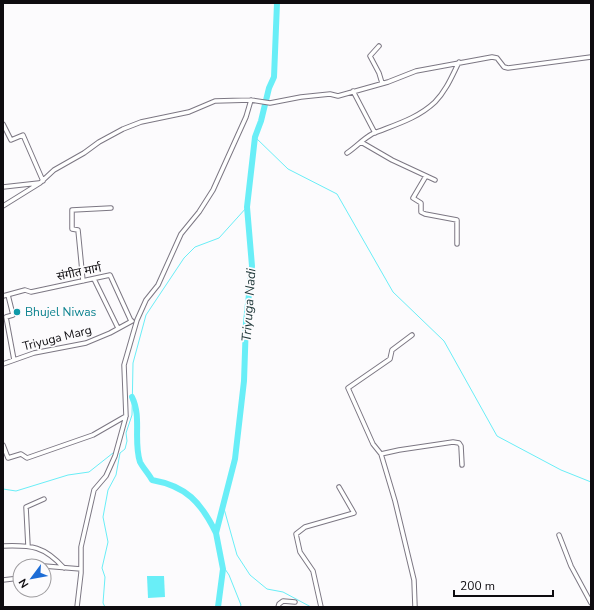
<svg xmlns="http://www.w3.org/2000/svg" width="594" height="610" font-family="'Nunito Sans','Noto Sans Devanagari',sans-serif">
<rect width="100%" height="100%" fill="#fcfbfd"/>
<path fill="#69eef7" d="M147 576H164L165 597 148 598Z"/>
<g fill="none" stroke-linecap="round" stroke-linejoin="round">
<path stroke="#69eef7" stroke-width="1" d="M255 137 288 169 337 194 393 292 444 341 497 436 561 470 591 482
M3 489 16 491 68 475 89 472 113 453
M223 505 237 555 250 575 267 589 283 592 311 607
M221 563 229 575 241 605 240 607
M105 607 103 603 105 577 102 568 108 542 103 517 108 490 116 475 120 453 125 449 127 441 126 433 132 415 133 363 146 315 184 258 195 247 219 238 247 207"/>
<path stroke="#69eef7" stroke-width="6" d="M132 397C142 417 133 441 140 462 143 468 149 474 152 480 186 486 201 502 216 533
M218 607 223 569 216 533 235 459 244 381 246 322 252 266 247 207 255 137 261 121 269 88 274 77 277 3"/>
<g stroke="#7c7783" stroke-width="5.5">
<path id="street" d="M379 46 370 56 379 73 382 83
M353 91 375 133
M3 124 11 140 23 135 43 181
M361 142 392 160 435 180
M347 153C356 147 363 139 372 134 394 125 417 119 435 102 446 91 452 76 459 62
M426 176 413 198 421 203V212L425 214 457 220V244
M3 187 39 183
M3 206 40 183 54 170 84 153 99 142 123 129 141 122 189 112 215 101 251 100 270 103 301 97 330 94 338 96 388 82 416 71 492 57 497 58 504 67 508 68 591 57
M94 279 118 328
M83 281 78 230 72 229V210L111 208
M8 295 13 315 6 317 14 360
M3 296 25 290 31 292 110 275 131 321
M412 335 392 350 390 359 348 388 373 444 381 454 395 501 414 580 415 607
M3 364 34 353 86 343 110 333 132 321
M3 445 8 458 21 454 27 458 93 435 126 416
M381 454 399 450 453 442 459 443 461 446 462 465
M559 535 571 566 591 603
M3 546C32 545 44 546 64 568
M28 546 26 507 44 499
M44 566 81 569
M3 580 20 578
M77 607 81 573V547L94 490 106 476 115 456 126 416 124 365 137 320 146 300 158 285 181 234 199 212 213 190 246 117 251 100
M278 607 279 604 283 601 295 602
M321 607 313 571 300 552 296 534 305 527 354 513 339 487"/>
</g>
<use href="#street" stroke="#fff" stroke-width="3.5"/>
</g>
<circle fill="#0f9aa8" stroke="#fcfbfd" stroke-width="1.5" cx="17" cy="312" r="4"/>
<g text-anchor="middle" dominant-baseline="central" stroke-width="3.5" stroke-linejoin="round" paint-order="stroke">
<g font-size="12" fill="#0e0c10" stroke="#fcfbfd">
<text transform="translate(79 272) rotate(-12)">संगीत मार्ग</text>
<text transform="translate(57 338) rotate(-14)">Triyuga Marg</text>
</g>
<g font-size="12" fill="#0d838f" stroke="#fcfbfd" text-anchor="start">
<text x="25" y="312">Bhujel Niwas</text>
</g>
<g font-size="13" font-style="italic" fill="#21393a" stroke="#fcfbfd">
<text transform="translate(249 305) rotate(-86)">Triyuga Nadi</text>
</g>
</g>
<rect width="594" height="610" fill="none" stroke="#0e0c10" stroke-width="8"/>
<g transform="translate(32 578) rotate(238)"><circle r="19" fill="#fcfbfd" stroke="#9d9b9e"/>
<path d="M0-3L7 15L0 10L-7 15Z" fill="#1c6cd6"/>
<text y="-6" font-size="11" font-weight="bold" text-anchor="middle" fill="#0e0c10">N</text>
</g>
<path d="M454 590v6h99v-6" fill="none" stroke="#0e0c10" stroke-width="2"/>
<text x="460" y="590" font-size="12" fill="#0e0c10" stroke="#fcfbfd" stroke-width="3" paint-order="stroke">200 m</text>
</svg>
